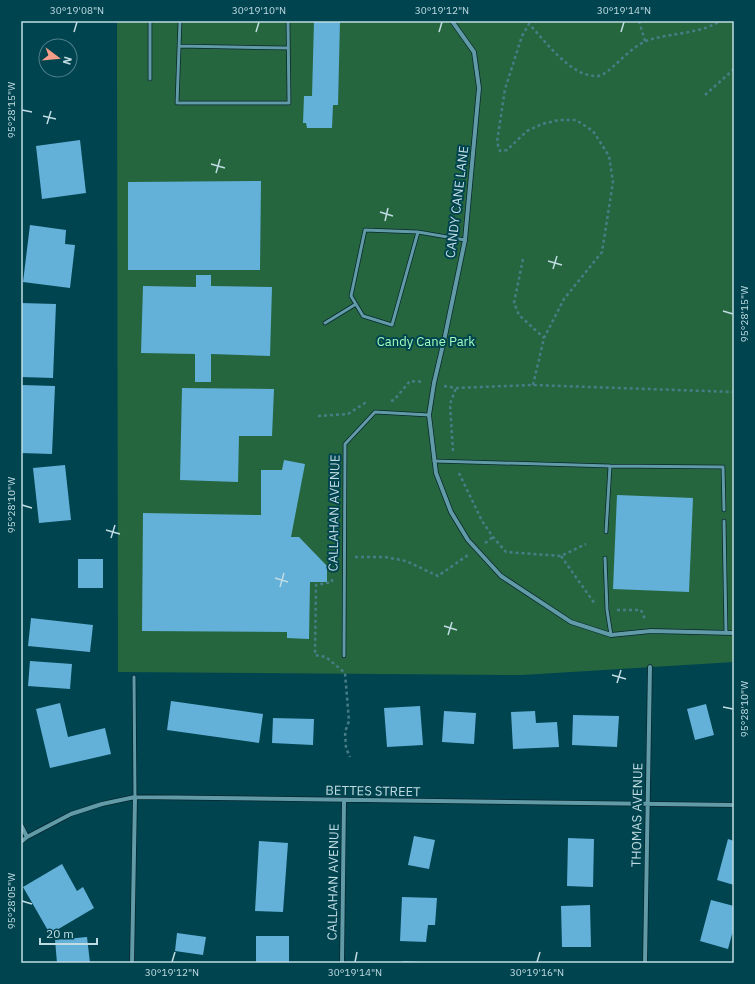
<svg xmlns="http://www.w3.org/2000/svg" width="755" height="984" font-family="'IBM Plex Sans',sans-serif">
<rect width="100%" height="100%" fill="#00444f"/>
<path fill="#26663e" d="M117 21H734V662L522 675 118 672Z"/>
<path fill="#63b0d9" d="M314 21H340L338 105H333L332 128H307L306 123H303L304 96H312Z
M80 140 86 193 42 199 36 146Z
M261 181 260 270H128V182Z
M30 225 66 230 65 244 75 245 70 288 23 282Z
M196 275H211V286L272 287 270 356 211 354V382H195V354L141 353 143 286 196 287Z
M21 303 56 304 53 378 21 377Z
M22 385 55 386 52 454 21 453Z
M182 388 274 389 272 436H239L238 482 180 480Z
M284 460 305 464 291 537H299L327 566V582H310L309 639 287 638V632L142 631 143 513 261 515V470H282Z
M65 465 71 520 39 523 33 468Z
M617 495 693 498 689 592 613 589Z
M78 559H103V588H78Z
M31 618 93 625 90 652 28 646Z
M30 661 72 664 70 689 28 686Z
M171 701 263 714 259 743 167 730Z
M60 703 68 737 105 728 111 754 50 768 36 709Z
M706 704 714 735 695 740 687 709Z
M420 706 423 745 387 747 384 708Z
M444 711 476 713 474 744 442 742Z
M535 711 536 723 557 722 559 747 513 749 511 712Z
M573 715 619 716 617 747 572 745Z
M273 718 314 719 313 745 272 743Z
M414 836 435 840 429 869 408 865Z
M568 838 594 839 593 887 567 886Z
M728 839 734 841V885L717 880Z
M259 841 288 843 283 912 255 911Z
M62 864 77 891 83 887 94 908 50 934 23 887Z
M402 897 437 898 435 925H428L426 942 400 941Z
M711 900 734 906V927L728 949 700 941Z
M590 905 591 947H562L561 906Z
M177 933 206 937 203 955 175 951Z
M256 936H289V963H256Z
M87 937 90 963H57L55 940Z
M403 961 421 962V963H403Z"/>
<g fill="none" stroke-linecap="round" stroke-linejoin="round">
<g stroke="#08272e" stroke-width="4.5">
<path id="lane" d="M150 21V79
M180 21 177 103H289L288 21
M179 46 288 48
M418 232 392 325 363 316 351 296 365 230 418 232 465 240
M325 323 356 304
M434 461 610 466 723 467 724 510
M724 521 726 633
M606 532 610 466
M605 558 607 610 611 635
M344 656 345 444 375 412 429 415
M134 677 135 797"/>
</g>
<g stroke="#08272e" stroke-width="5.5">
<path id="street" d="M452 21 474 52 479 88 465 240 445 336 434 383 429 415 436 473 451 512 468 540 501 576 571 622 611 635 651 631 734 633
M21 825 27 837
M21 842 27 837 71 814 102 804 135 797 734 805
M132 963 135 797
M342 963 344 801
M645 963 650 667"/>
</g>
<path stroke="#487d86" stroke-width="2.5" stroke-dasharray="3 3" stroke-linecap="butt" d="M639 21 645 41
M705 95 734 69
M523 259 514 303 519 315 544 338
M533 385 544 338 564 299 602 252 613 182 609 156 593 131 576 120H559L542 124 527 131 507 150 500 151 497 142 505 89 522 36 529 24C546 42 569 74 594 76 603 77 609 70 615 65 626 55 637 43 652 39 669 34 707 32 719 21
M444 386 456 388 533 385 734 392
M391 401 394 400 410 381 423 382
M318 416 348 414 365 403H368
M453 451 450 404 456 388
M459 473 482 521 493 537 506 552 561 556 586 544
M485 543 493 537
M561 556 595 604
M355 557H385L406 561 438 576 468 555
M332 579V582L316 585 315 655 326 657 345 673 349 721 345 732 346 748 350 757
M617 610H641L646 621"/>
<use href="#lane" stroke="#619ba8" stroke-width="3"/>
<use href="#street" stroke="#619ba8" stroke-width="4"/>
</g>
<path fill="none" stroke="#c0dce3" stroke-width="1.5" d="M74 32 77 22M256 32 259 22M439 32 442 22M621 32 624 22M22 110 32 112M43 116 56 119M47 124 51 111M211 164 225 168M216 173 220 159M380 212 393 216M385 221 388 208M548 261 562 265M553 269 557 256M723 311 733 314M22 505 32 508M106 530 120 534M111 538 115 525M275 578 288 582M280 587 284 573M444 626 457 630M448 635 452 622M612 675 626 679M617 683 621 670M723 707 733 709M22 901 32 904M172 962 175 952M355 962 357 952M537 962 540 952"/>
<g text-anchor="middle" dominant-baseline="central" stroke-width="4" stroke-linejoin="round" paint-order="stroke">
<g font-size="13" fill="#c0dce3" stroke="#00444f">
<text transform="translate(457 202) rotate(-83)">CANDY CANE LANE</text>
<text transform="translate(334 513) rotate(-89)">CALLAHAN AVENUE</text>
<text transform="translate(373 791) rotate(1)">BETTES STREET</text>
<text transform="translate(637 815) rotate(-89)">THOMAS AVENUE</text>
<text transform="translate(333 882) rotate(-89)">CALLAHAN AVENUE</text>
</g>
<g font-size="13" fill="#9efcbc" stroke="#00444f">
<text x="426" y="341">Candy Cane Park</text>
</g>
</g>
<rect width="755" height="984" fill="none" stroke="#00444f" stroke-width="44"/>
<g transform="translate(58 58) rotate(106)"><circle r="19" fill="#00444f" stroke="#4d818a"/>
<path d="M0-3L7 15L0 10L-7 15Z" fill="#f49e8a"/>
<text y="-6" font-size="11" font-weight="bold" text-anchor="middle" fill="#c0dce3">N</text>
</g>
<path d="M40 938v6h57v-6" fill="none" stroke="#c0dce3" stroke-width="2"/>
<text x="46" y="938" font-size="12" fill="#c0dce3" stroke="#00444f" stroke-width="3" paint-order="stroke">20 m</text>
<rect x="22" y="22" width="711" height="940" fill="none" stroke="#c0dce3" stroke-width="1.5"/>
<g font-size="10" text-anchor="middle" fill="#c0dce3">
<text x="77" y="14">30°19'08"N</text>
<text x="259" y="14">30°19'10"N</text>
<text x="442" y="14">30°19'12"N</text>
<text x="624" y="14">30°19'14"N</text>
<text transform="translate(11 110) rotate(-90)" y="4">95°28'15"W</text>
<text transform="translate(744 314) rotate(-90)" y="4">95°28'15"W</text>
<text transform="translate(11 505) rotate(-90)" y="4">95°28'10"W</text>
<text transform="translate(744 709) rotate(-90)" y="4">95°28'10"W</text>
<text transform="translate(11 901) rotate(-90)" y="4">95°28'05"W</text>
<text x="172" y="976">30°19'12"N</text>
<text x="355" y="976">30°19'14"N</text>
<text x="537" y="976">30°19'16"N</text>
</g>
</svg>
